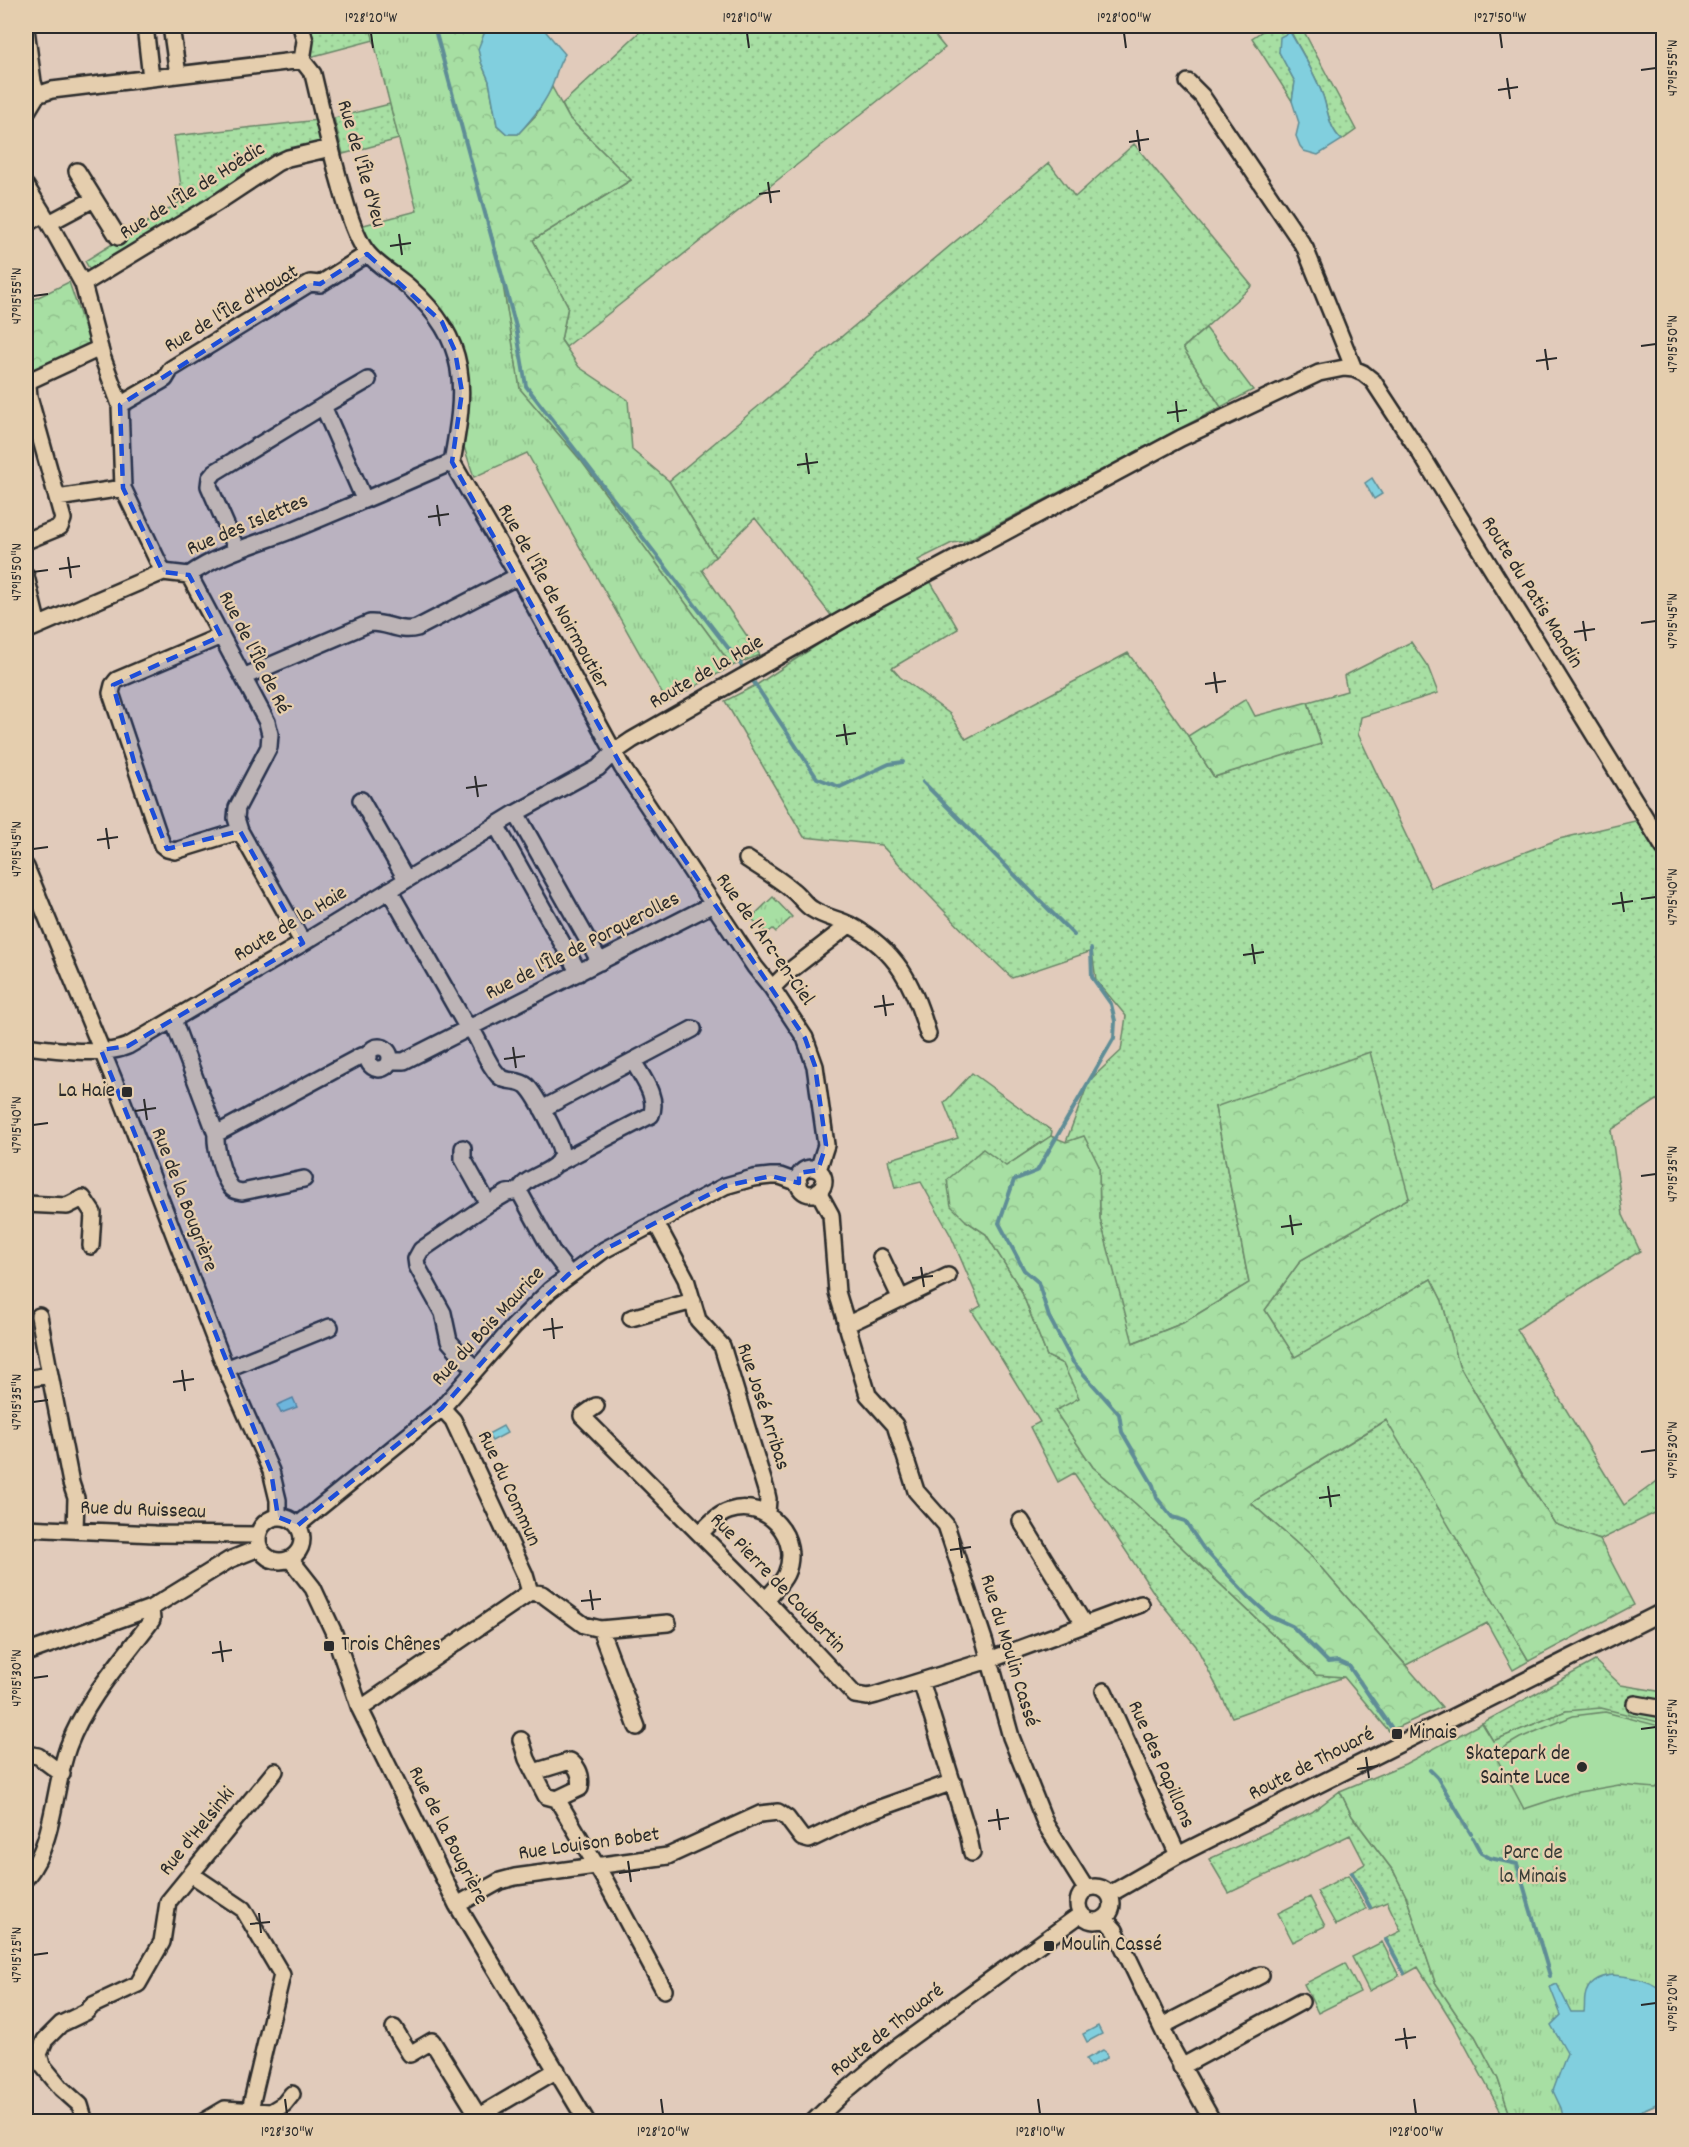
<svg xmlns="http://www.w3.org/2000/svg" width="1689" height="2147" font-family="Dekko,sans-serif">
<defs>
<pattern id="grass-dots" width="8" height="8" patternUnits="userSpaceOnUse" patternTransform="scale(1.5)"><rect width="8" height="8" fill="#a7dfa3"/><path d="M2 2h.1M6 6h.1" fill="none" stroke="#90c08c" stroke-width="1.8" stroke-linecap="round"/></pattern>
<pattern id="forest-crowns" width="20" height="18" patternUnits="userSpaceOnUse" patternTransform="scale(1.5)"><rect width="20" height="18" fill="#a7dfa3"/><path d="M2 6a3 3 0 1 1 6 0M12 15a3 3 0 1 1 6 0" fill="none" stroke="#90c08c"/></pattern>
<pattern id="park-tufts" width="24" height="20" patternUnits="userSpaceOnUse" patternTransform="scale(1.5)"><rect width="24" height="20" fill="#a7dfa3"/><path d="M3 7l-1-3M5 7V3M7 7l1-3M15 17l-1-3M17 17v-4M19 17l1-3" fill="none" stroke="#90c08c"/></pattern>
</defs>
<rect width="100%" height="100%" fill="#e1cbbb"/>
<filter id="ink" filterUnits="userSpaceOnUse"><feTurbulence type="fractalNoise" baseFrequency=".0167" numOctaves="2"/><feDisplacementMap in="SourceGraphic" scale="12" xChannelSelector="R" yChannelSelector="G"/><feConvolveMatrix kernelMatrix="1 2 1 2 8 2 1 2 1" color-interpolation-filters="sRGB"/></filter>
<g filter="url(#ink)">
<path fill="url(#grass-dots)" stroke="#698567" stroke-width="1.5" d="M313 26H370L374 40 310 57 307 27Z
M646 26H927L945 48 566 347 561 340 568 306 533 240 631 180 569 118 562 104Z
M1270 26H1301L1356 130 1342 140C1329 129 1328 111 1323 96 1315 74 1302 53 1291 32L1279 52 1295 82 1292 101 1252 38Z
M390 104 399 139 343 154 334 118Z
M318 120 323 139 320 145 278 154 91 272 85 261 183 200 174 136Z
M1134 144 1252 286 1183 348 1221 407 966 541 952 543 918 560 958 629 892 668 900 677 950 714 966 739 1128 653 1188 736 1214 777 1321 743 1308 702 1347 691 1344 676 1411 642 1428 667 1438 693 1361 717 1358 734 1431 888 1559 839 1656 816 1664 827 1663 1096 1611 1130 1623 1215 1640 1251 1517 1329 1624 1505 1663 1477V1509L1600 1540 1555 1524 1521 1472 1459 1365 1442 1301 1431 1279 1295 1358 1265 1310 1301 1260 1409 1198 1215 1107 1249 1283 1183 1323 1132 1343 1100 1219 1099 1166 1066 1142 1089 1081 1121 1051 1126 1016 1096 980 1092 951 1012 978 969 937 881 845 804 837 725 701 758 684 840 630 830 614 755 518 715 557 669 481 1049 163 1075 197Z
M972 1073 1052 1131 1051 1136 1006 1166 966 1221 986 1234 1021 1290 1047 1356 1063 1364 1080 1398 1056 1412 1093 1467 1136 1504 1316 1675 1344 1677 1232 1717 1196 1646 1158 1599 1074 1473 1058 1482 1030 1427 1040 1422 972 1311 981 1306 951 1236 921 1182 895 1188 888 1160 958 1138 944 1103Z
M1387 1420 1529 1661 1513 1670 1487 1623 1406 1665 1310 1555 1251 1503Z
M1595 1661 1621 1685 1663 1692V1723L1566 1711 1493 1741 1482 1723Z
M1340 1791 1352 1816 1394 1872 1406 1896 1435 1982 1459 2018 1475 2036 1498 2079 1512 2121H1506L1453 2023 1418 1967 1404 1975 1385 1939 1401 1931 1387 1902 1370 1909 1350 1873 1365 1864 1350 1835 1229 1893 1209 1859 1312 1812Z
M1348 1875 1366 1909 1336 1925 1317 1891Z
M1310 1897 1325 1926 1293 1942 1278 1913Z
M1382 1942 1399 1976 1369 1991 1352 1957Z
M1345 1963 1360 1992 1318 2013 1304 1984Z"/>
<path fill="url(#forest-crowns)" stroke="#698567" stroke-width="1.5" d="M434 26H491L484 34 481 62 489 81 497 125 507 134H518L536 115 552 87 569 118 631 180 533 240 568 306 561 340 579 367 628 400 632 450 669 481 715 557 702 570 760 655 732 666 582 462 520 389 499 261Z
M69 282 90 344 26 373V303Z
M1206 328 1253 390 1221 407 1183 348Z
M1246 699 1255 716 1308 702 1321 744 1214 777 1188 736Z
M1370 1052 1409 1198 1301 1260 1265 1310 1295 1357 1431 1279 1442 1301 1459 1365 1521 1472 1555 1524 1600 1540 1634 1605 1529 1661 1386 1420 1251 1503 1310 1555 1442 1707 1389 1731 1344 1677 1316 1675 1136 1504 1093 1467 1055 1411 1079 1398 1063 1364 1047 1356 1021 1290 986 1234 966 1221 951 1206 947 1180 983 1149 1006 1166 1051 1136 1066 1142 1084 1136 1099 1166 1100 1219 1133 1343 1183 1323 1249 1283 1215 1107Z"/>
<path fill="url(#park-tufts)" stroke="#698567" stroke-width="1.5" d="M370 26H434L499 261 520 389 582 462 732 666 667 702 527 453 474 477 464 447 466 406 450 326 426 291 373 248 360 226 417 211Z
M773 897 792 917 776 932 773 929 767 933 751 918Z
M1601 1708 1663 1723V2101L1617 2121H1512L1498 2079 1475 2036 1459 2018 1435 1982 1406 1896 1394 1872 1352 1816 1340 1791 1405 1764 1482 1723 1493 1741 1566 1711Z"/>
<path fill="#a7dfa3" stroke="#698567" stroke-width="1.5" d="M1605 1712 1663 1727V1781L1656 1788 1619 1785 1573 1793 1524 1809 1494 1753 1520 1738 1573 1716Z"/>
<path fill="#81cfde" stroke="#5f8d96" stroke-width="1.5" d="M491 26H541L565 54C557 65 557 74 552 86 545 104 531 120 518 134H507L497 125 489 81 481 62 478 49 484 34Z
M1290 32C1302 52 1315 74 1323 96 1328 111 1329 129 1342 140L1318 155 1304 151 1300 146 1296 136 1299 123 1292 101 1295 82 1279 52 1280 37Z
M1372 478 1382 494 1374 499 1365 483Z
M293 1398 297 1407 281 1413 277 1405Z
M503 1426 507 1433 492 1441 488 1434Z
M1613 1975C1628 1977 1655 1979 1663 1994V2101L1617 2121H1564L1561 2108 1553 2091 1567 2053 1551 2025 1561 2015 1550 1987 1557 1984 1571 2012H1584C1585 2007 1584 2002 1585 1997 1587 1983 1599 1976 1613 1975Z
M1098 2026 1102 2034 1087 2042 1083 2034Z
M1103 2050 1107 2053V2058L1090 2067 1086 2059Z"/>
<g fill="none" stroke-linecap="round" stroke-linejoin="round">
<path stroke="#5f8d96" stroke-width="4" d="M434 26 516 327 526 386 742 666
M753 681 817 778 840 787 889 764 903 762
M923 782 1074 935
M1091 949 1092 977 1111 1004 1115 1021 1114 1038 1037 1171 1014 1180 999 1223 1024 1270 1038 1282 1049 1317 1073 1362 1119 1414 1122 1432 1153 1485 1157 1498 1172 1517 1185 1521 1203 1548 1250 1598 1270 1616 1292 1626 1328 1662 1338 1661 1349 1666 1391 1727
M1430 1770 1437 1777 1471 1834
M1473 1838 1481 1853 1490 1858 1517 1864 1550 1976
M1352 1873 1370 1907
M1386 1940 1404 1973"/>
<g stroke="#2b2b2b" stroke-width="20">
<path id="minor" d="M145 26 151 78
M171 26 178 75
M301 26 305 41 302 60
M26 29 33 82 37 95
M302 60 313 74C321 108 329 142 338 176 345 200 350 223 362 245 372 263 394 274 409 287 470 342 466 387 452 462
M1188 82 1202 96 1305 248 1354 369
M26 113 37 95 52 90 302 60
M77 171 118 237
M26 186 49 223 83 284 102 356 120 405 123 488 163 572
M49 223 94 199
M26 224 43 214
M83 284 218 202 277 163 288 158 331 148
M120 405 165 379 171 369 310 283 320 284 367 254
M323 406 368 380
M452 462 518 576 622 767 755 967 772 988 805 1038 815 1066 826 1145 818 1170
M57 498 123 488
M26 541 60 527 63 519 29 397 28 385 31 380 100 348
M237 550 209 486 210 478 215 472 323 406 364 499
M189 575 267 722 270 734 269 747 237 808 236 818 240 831 303 943
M26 576 38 626
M26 631 163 572 189 575C220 553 260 543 295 529 348 507 400 485 452 462
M221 636 117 680 113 685 111 693 162 845 167 849 175 851 240 831
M243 677 370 623C387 622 400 633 417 628L518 576
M361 800 406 879
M516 813 600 962
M496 825 579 973
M747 859C762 869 778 878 792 890 800 896 804 904 812 909 824 917 838 919 850 925 897 950 914 985 928 1034
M26 867 121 1097 226 1369 271 1471 278 1500V1517
M389 890 463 1020C480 1035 483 1059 498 1075 506 1084 518 1078 527 1086 536 1095 564 1146 561 1156 555 1174 527 1174 519 1191L553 1253 569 1274
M772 988 787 973 849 925
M173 1020 216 1134C215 1147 222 1175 230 1186 233 1191 237 1191 242 1192L304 1179
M26 1046C52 1049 104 1057 128 1046L303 943 516 813 598 768 613 753 632 740 863 608 1181 438 1319 373 1344 368 1354 369 1363 373 1373 381 1419 451 1664 848
M368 1058a11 11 0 1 1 22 0a11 11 0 1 1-22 0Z
M390 1061H404L713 904
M542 1109 693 1029
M216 1134 361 1056 369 1057
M463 1148V1159L488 1204
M556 1164 651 1115C659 1097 641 1076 633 1061
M798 1181a13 13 0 1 1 26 0a13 13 0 1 1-26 0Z
M818 1191 831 1215 837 1292 868 1395 895 1425 916 1491 946 1525 985 1643 1011 1737 1046 1825 1086 1889
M26 1204 67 1206 83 1198 93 1213 91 1246
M656 1223 686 1279 698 1320 722 1346 766 1490 768 1499 767 1513
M881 1257 901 1299
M631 1318 693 1301
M846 1325 948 1276
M226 1369 330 1327
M476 1369 463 1357 449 1341 443 1313 417 1266 416 1259 421 1250 488 1204 507 1193 519 1191
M50 1375 71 1483 76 1498 75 1530
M26 1379 50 1375 39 1316
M596 1406 582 1416 764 1598 855 1695 868 1697 876 1695 989 1660 1141 1604
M442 1408 453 1420 525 1575 530 1592
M258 1539a22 22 0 1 1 44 0a22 22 0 1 1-44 0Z
M1021 1521 1084 1624
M298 1525 442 1408 514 1326 550 1290 604 1250 725 1186 753 1178 771 1176H780L799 1183
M26 1528 155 1534 258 1535
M700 1534C708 1525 717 1515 729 1511 767 1498 802 1538 786 1574 782 1583 772 1592 766 1600
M291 1560 313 1588 334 1633 360 1709 457 1905 587 2122
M600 1629 637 1727
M26 1653 151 1608 229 1560 259 1548
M921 1681 968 1833 972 1853
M1104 1691 1178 1855
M1635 1704 1664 1709
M360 1709 530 1592 542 1594 584 1625 600 1629 668 1623
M521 1740 527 1759 546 1796 557 1799 606 1882 664 1990
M26 1754 38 1756 62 1774
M534 1772 570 1761C579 1768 582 1777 580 1788L557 1799
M191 1874 243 1909 282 1975 247 2122
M26 1878C55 1842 53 1789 68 1747 86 1699 122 1660 152 1620L151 1608
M1078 1904a17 17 0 1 1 34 0a17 17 0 1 1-34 0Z
M1110 1894 1178 1855 1664 1611
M457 1905 500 1881 515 1877 668 1856 760 1814 778 1812 787 1818 802 1838 809 1840 863 1814 953 1782
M1105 1919 1115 1930 1171 2047 1213 2122
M1162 2026 1261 1975
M394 2028 410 2054 432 2041 482 2122
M1181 2067 1301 2002
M479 2116 557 2070
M85 2122 80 2105 61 2088 42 2065 39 2054 45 2040 61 2024 86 2012 93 2005 138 1984 162 1942 168 1902 275 1771
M203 2122 225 2109 271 2112 284 2104 292 2094
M813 2122 841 2095 895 2049 1081 1914
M1655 2122 1664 2118"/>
</g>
<use href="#minor" stroke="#e5ceae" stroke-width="15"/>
</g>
</g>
<path fill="#1d4ed8" fill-opacity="0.2" stroke="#1d4ed8" stroke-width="4.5" stroke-dasharray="12 8" stroke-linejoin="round" d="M367 254 442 322 455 351 462 392 452 462 622 767 805 1038 815 1066 826 1145 818 1170 799 1173V1183L771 1176 725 1186 604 1250 569 1274 514 1326 442 1408 298 1525 278 1517 271 1471 101 1050 128 1046 303 943 240 831 167 849 136 769 113 685 221 636 189 575 163 572 123 488 120 405 310 283 320 284Z"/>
<path fill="none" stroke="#2b2b2b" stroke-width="2" d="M371 33 373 48M747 33 749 48M1124 33 1126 48M1500 33 1502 48M1641 70 1656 68M1507 78 1510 99M1498 90 1518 87M1137 130 1140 151M1129 142 1149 139M768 182 771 203M759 194 780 191M399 234 402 255M390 246 411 243M33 296 48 294M1641 346 1656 344M1545 349 1548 370M1536 361 1557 358M1176 401 1178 422M1167 413 1187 410M806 453 809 474M797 465 818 462M437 505 440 526M428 517 449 514M68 557 71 578M59 569 80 566M33 572 48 570M1583 621 1586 641M1641 623 1656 621M1574 632 1595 629M1214 672 1217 693M1205 684 1226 681M844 724 847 745M836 736 856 733M475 776 478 797M466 788 487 785M106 828 109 849M97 840 118 837M33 849 48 847M1621 892 1624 912M1641 899 1656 897M1612 904 1633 901M1252 944 1255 964M1243 955 1264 952M883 995 886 1016M874 1007 894 1004M513 1047 516 1068M504 1059 525 1056M144 1099 147 1120M135 1111 156 1108M33 1125 48 1123M1641 1176 1656 1174M1290 1215 1293 1235M1281 1227 1302 1224M921 1267 924 1287M912 1278 933 1276M552 1318 554 1339M543 1330 563 1327M182 1370 185 1391M173 1382 194 1379M33 1402 48 1400M1641 1452 1656 1450M1328 1486 1331 1507M1319 1498 1340 1495M959 1538 962 1558M950 1550 971 1547M590 1590 593 1610M581 1601 601 1599M220 1641 223 1662M212 1653 232 1650M33 1678 48 1676M1641 1729 1656 1727M1366 1757 1369 1778M1357 1769 1378 1766M997 1809 1000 1830M988 1821 1009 1818M628 1861 631 1882M619 1873 640 1870M259 1913 261 1933M250 1924 270 1922M33 1955 48 1953M1641 2005 1656 2003M1404 2028 1407 2049M1395 2040 1416 2037M285 2099 287 2114M661 2099 663 2114M1038 2099 1040 2114M1414 2099 1416 2114"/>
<g fill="#2b2b2b" stroke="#e5ceae" stroke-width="2">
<rect x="121" y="1086" width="12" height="12" rx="3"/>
<rect x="323" y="1640" width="12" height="12" rx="3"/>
<rect x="1391" y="1728" width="12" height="12" rx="3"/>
<circle cx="1582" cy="1767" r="6"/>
<rect x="1043" y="1940" width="12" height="12" rx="3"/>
</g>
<g text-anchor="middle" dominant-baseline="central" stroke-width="4.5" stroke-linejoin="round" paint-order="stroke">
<g font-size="21" fill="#2b2b2b" stroke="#e5ceae">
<text transform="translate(360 164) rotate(74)">Rue de l'Île d'Yeu</text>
<text transform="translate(193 192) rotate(-32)">Rue de l'Île de Hoëdic</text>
<text transform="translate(232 310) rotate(-31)">Rue de l'Île d'Houat</text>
<text transform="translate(248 526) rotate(-23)">Rue des Islettes</text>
<text transform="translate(1531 593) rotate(58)">Route du Patis Mandin</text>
<text transform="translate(552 597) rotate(61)">Rue de l'Île de Noirmoutier</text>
<text transform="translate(253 653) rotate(63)">Rue de l'Île de Ré</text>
<text transform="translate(707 673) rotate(-30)">Route de la Haie</text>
<text transform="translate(291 925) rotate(-31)">Route de la Haie</text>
<text transform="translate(764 940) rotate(55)">Rue de l'Arc-en-Ciel</text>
<text transform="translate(583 947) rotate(-27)">Rue de l'Île de Porquerolles</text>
<text transform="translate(183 1200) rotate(69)">Rue de la Bougrière</text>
<text transform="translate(489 1327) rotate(-47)">Rue du Bois Maurice</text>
<text transform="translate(762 1407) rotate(72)">Rue José Arribas</text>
<text transform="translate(508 1489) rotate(65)">Rue du Commun</text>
<text transform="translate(143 1511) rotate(2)">Rue du Ruisseau</text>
<text transform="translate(777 1584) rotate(46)">Rue Pierre de Coubertin</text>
<text transform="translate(1008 1651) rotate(73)">Rue du Moulin Cassé</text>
<text transform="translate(1160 1765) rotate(66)">Rue des Papillons</text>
<text transform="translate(1312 1765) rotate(-27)">Route de Thouaré</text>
<text transform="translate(198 1832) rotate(-51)">Rue d'Helsinki</text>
<text transform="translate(447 1836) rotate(63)">Rue de la Bougrière</text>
<text transform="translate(589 1845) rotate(-8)">Rue Louison Bobet</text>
<text transform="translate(888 2031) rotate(-38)">Route de Thouaré</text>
</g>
<g font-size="21" fill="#2b2b2b" stroke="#e5ceae" text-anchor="start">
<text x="115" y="1092" text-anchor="end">La Haie</text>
<text x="341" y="1646">Trois Chênes</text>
<text x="1409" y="1734">Minais</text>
<text x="1570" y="1755" text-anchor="end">Skatepark de<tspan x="1570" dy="24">Sainte Luce</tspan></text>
<text x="1061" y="1946">Moulin Cassé</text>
</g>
<g font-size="21" fill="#373d37" stroke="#e5ceae">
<text x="1533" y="1854">Parc de<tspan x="1533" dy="24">la Minais</tspan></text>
</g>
</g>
<rect width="1689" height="2147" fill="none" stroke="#e5ceae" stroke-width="66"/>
<rect x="33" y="33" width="1623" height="2081" fill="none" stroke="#2b2b2b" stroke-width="2"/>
<g font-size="15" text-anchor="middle" fill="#2b2b2b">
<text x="371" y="22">1°28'20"W</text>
<text x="747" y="22">1°28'10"W</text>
<text x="1124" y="22">1°28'00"W</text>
<text x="1500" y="22">1°27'50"W</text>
<text transform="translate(1672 68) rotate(-90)" y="5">47°15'55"N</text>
<text transform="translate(16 296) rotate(-90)" y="5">47°15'55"N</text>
<text transform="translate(1672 344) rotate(-90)" y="5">47°15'50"N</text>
<text transform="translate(16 572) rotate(-90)" y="5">47°15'50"N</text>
<text transform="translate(1672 621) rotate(-90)" y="5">47°15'45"N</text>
<text transform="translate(16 849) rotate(-90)" y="5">47°15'45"N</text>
<text transform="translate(1672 897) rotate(-90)" y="5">47°15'40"N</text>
<text transform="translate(16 1125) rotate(-90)" y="5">47°15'40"N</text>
<text transform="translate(1672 1174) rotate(-90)" y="5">47°15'35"N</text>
<text transform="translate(16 1402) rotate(-90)" y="5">47°15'35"N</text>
<text transform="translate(1672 1450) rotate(-90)" y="5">47°15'30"N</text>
<text transform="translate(16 1678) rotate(-90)" y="5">47°15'30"N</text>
<text transform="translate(1672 1727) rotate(-90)" y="5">47°15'25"N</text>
<text transform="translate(16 1955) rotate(-90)" y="5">47°15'25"N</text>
<text transform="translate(1672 2003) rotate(-90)" y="5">47°15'20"N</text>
<text x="287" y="2136">1°28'30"W</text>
<text x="663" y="2136">1°28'20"W</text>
<text x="1040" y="2136">1°28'10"W</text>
<text x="1416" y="2136">1°28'00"W</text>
</g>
</svg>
